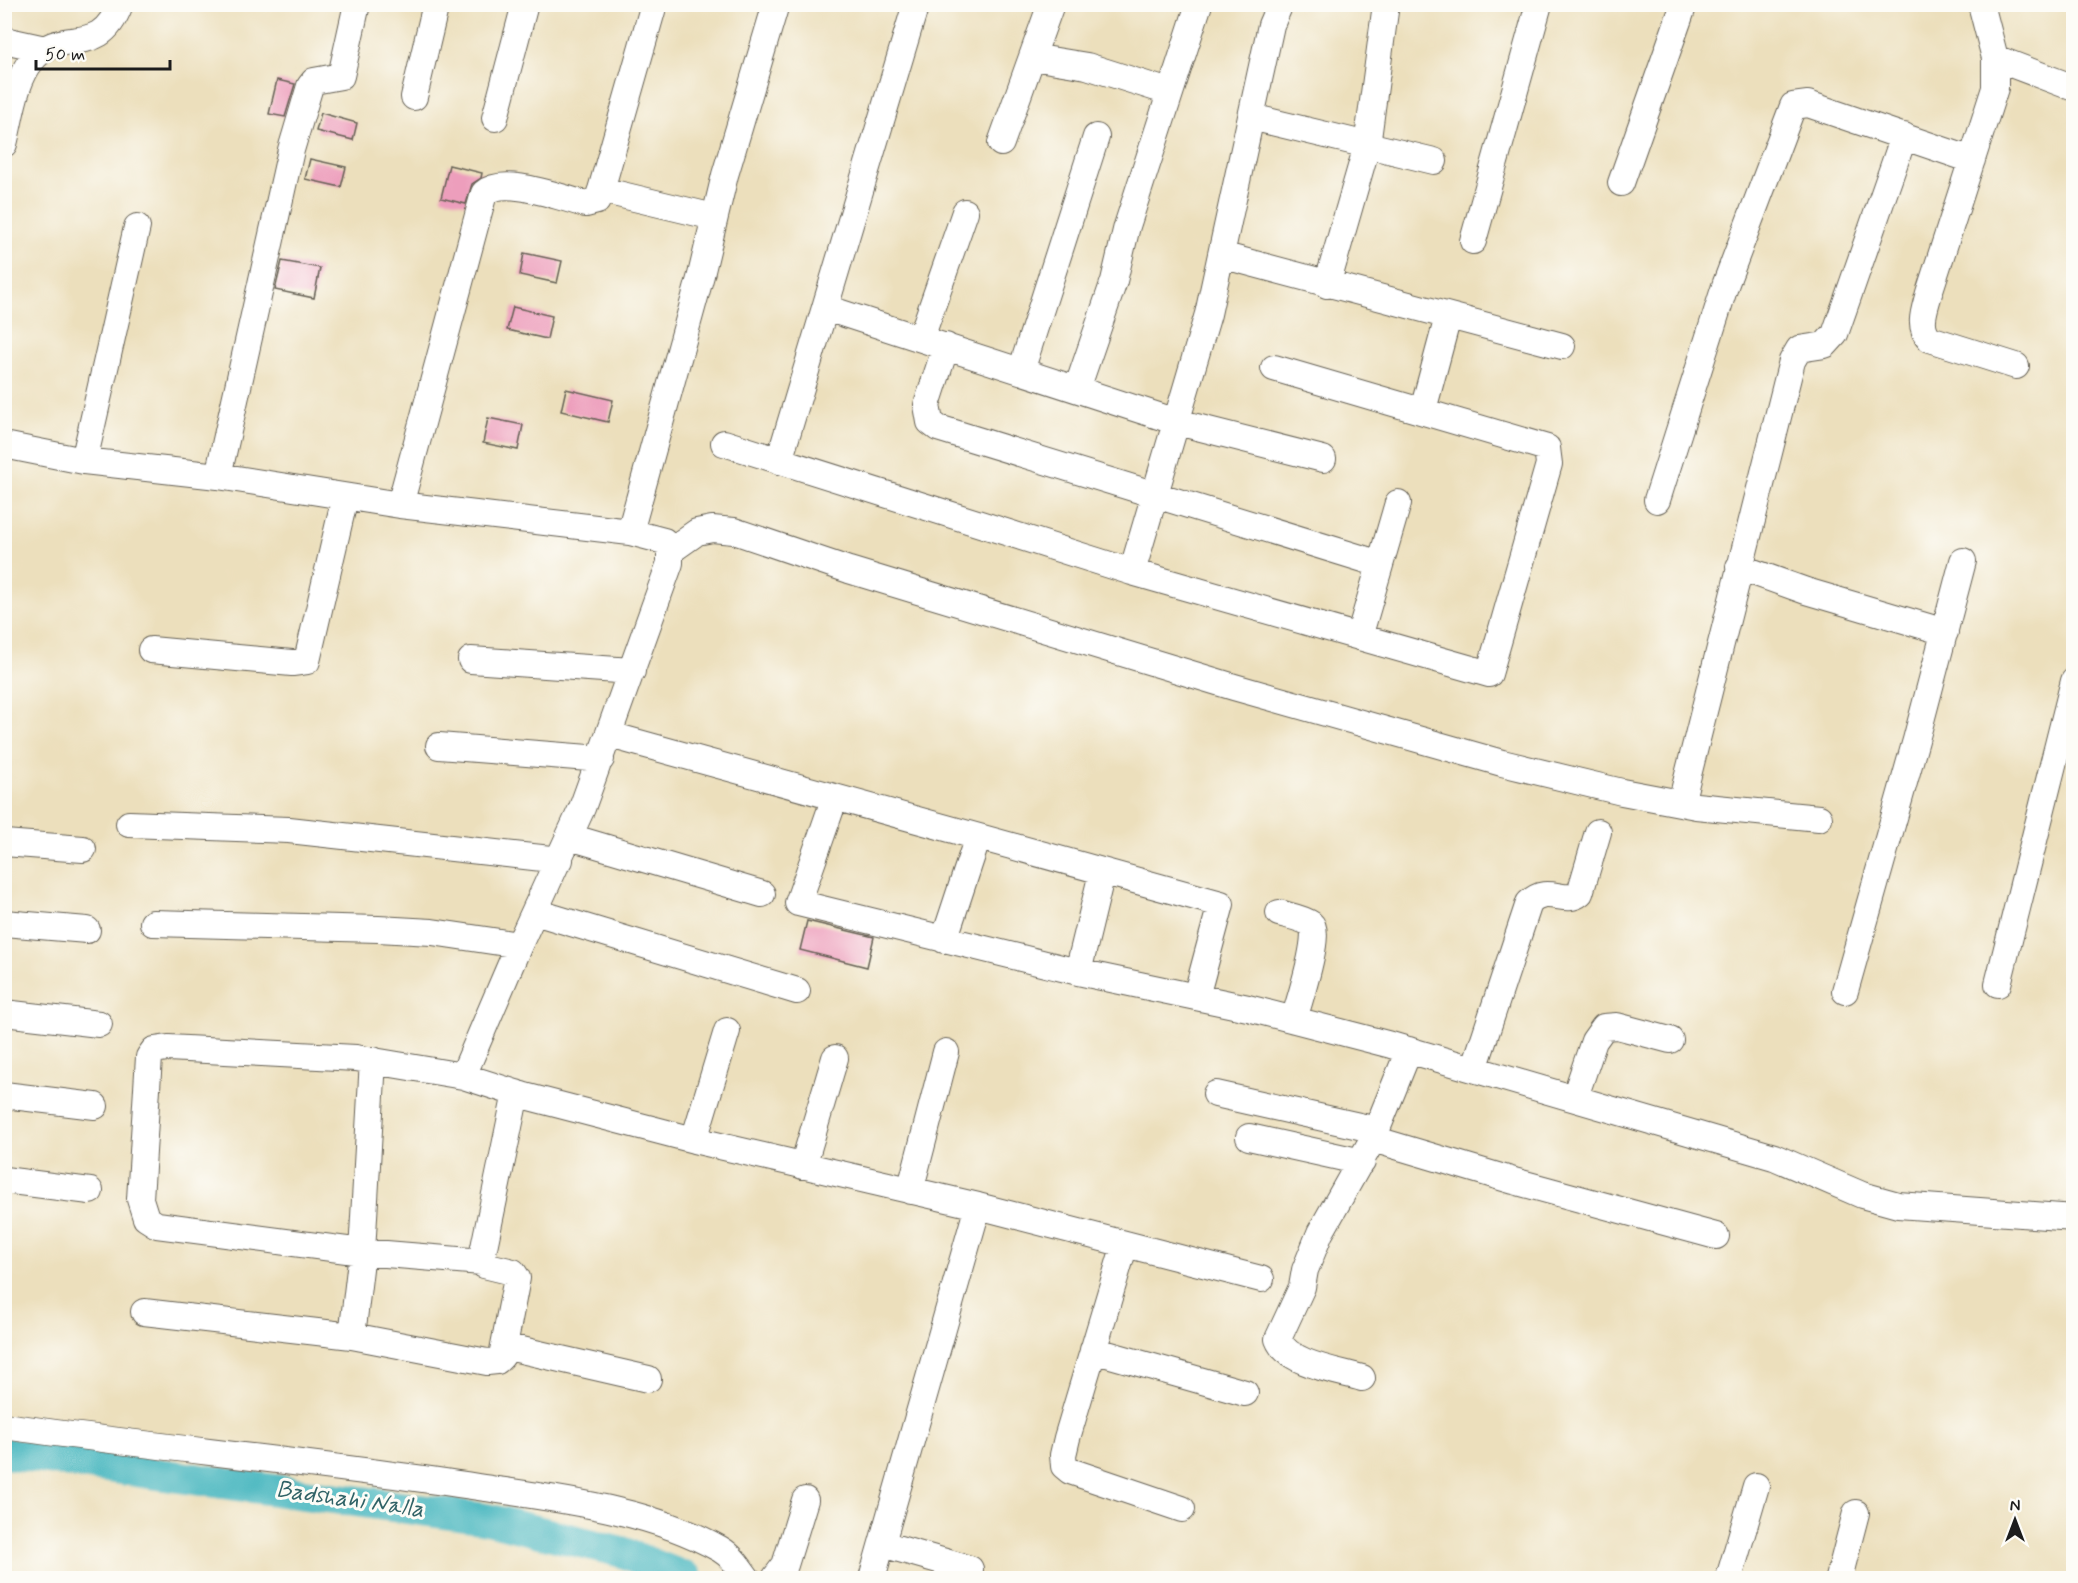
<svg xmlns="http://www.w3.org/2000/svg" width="2078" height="1583" font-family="Mynerve,sans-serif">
<rect width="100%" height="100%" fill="#fdfcf7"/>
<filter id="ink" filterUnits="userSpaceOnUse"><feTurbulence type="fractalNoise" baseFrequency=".0167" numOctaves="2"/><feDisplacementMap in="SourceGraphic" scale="12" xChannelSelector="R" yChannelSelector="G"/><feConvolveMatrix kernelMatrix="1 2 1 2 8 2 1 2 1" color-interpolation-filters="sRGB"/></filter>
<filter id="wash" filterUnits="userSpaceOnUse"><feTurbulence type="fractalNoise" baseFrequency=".008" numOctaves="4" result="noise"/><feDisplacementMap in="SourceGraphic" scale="24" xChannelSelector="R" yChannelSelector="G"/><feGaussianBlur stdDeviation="1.35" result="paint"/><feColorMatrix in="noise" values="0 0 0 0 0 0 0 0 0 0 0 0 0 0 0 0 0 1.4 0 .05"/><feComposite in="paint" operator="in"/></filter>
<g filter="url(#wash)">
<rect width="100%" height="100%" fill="#ecdfbc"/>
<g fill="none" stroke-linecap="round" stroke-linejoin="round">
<path stroke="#48b7c0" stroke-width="32" d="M4 1453 487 1519 622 1552 687 1578"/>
</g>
<g id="blocks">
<path fill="#ed9ebc" d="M277 80 295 84 285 117 269 114Z
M321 113 357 123 353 140 316 131Z
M310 159 346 167 341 187 305 179Z
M449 165 482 173 481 178 472 184 466 204 441 198Z
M524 253 562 261 557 283 520 275Z
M282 261 320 268 314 298 275 290Z
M513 307 552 316 547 339 507 330Z
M566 389 613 400 608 422 561 411Z
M488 418 523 425 518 450 483 443Z
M807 921 874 937 867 967 800 950Z"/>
</g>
</g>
<g filter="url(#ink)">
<use href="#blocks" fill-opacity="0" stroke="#656054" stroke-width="1.5"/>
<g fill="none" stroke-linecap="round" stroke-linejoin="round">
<g stroke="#656054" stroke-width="28">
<path id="minor" d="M1981 4 1995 58V88L1929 293C1925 309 1917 326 1930 339L2016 366
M4 40 45 49
M1032 57 1087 66 1169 92
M1995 58 2074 88
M414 97 436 4
M1251 117 1434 161
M495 118 525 4
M1001 143 1051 4
M4 144C11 117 14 82 32 60 63 24 99 61 120 4
M1621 183 1684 4
M601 190 654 4
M1473 241 1539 4
M1221 255 1562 346
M1327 285 1367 146 1386 4
M826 308 1177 422 1323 459
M921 338 965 212
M946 346 927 405 930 422 938 428 1380 564
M1021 371 1096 137
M1077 389 1114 281 1127 226 1199 4
M1423 410 1448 317
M724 443 1132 572 1489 674 1549 464 1547 448 1274 368
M4 445 84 461 218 476 400 505 630 532 664 541 670 550V563L582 808 519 945 463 1076
M84 461 137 227
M779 461 916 4
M218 476 291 150 310 86 314 81 341 76 357 4
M1657 500 1726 283 1793 106 1808 104 1972 160
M400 505 484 193C505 175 560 198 586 204L597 201 601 190 714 217
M630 532 701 275 725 175 776 4
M670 551 697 532 712 529 734 531 849 570 1234 687 1502 763 1622 792 1696 806 1819 818
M1739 567 1806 591 1945 632
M1132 572 1208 314 1271 25 1280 4
M1359 637 1398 503
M151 650 292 663 307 661 345 497
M471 660 632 671
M610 735 1221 904 1196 997
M439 746 601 759
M835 797 798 903 1078 972 1248 1008 1391 1045 1774 1157 1862 1195 1898 1205 2074 1218
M1681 803 1792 361 1799 349 1825 345 1835 334 1904 136
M129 824 289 830 560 860
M570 837 762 894
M4 843 83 849
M535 912 797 991
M1279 913C1289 916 1303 918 1311 924 1322 933 1298 1004 1294 1020
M4 923 87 930
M153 923 378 929 432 932 519 945
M944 940 978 837
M1078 972 1102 873
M1998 984 2074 681
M1845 991 1916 740 1963 561
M4 1013 99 1024
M1474 1069 1529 903C1548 884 1565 906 1580 893L1598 832
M1216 1094 1377 1130
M4 1095 95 1106
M1575 1097 1594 1041 1604 1027 1617 1026 1670 1040
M1249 1137 1362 1162
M1373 1139 1514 1181 1716 1236
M694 1140 727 1031
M803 1166 835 1058
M4 1180 90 1191
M910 1191 946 1052
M1125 1244 1067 1438 1063 1455 1064 1466 1070 1471 1182 1509
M482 1262 362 1252 157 1225 146 1218 140 1199 149 1057 154 1050 168 1048 356 1058 463 1076 525 1096 694 1140 978 1206 1261 1279
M144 1312 352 1336 487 1362 497 1361 502 1356 517 1278 513 1272 484 1265 482 1257 516 1093
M352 1336 362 1252 373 1060
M504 1346 648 1379
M1093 1350 1245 1393
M1362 1378C1339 1371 1287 1364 1278 1339L1302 1287 1305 1270 1320 1233 1373 1139 1409 1050
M4 1426C162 1448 321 1463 478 1487 557 1499 650 1509 720 1549 732 1556 739 1567 747 1578
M882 1544 970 1569
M775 1578 785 1565 805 1500
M872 1578 978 1206
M1729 1578 1756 1486
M1839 1578 1856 1513"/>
</g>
<use href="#minor" stroke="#fff" stroke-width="26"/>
</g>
</g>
<g text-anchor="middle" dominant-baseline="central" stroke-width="6" stroke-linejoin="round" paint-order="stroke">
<g font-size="24" font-style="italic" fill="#306266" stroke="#fdfcf7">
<text transform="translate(350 1500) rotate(8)">Badshahi Nalla</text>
</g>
</g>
<rect width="2078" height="1583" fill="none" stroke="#fdfcf7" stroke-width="24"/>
<g transform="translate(2015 1520)" stroke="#fdfcf7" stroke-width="4.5" paint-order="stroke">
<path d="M0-4.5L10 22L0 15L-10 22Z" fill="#1c1c1c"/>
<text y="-9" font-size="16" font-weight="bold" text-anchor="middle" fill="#1c1c1c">N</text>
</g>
<path d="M36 60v9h134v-9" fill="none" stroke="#1c1c1c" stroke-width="3"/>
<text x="45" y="60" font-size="18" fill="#1c1c1c" stroke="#fdfcf7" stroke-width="4.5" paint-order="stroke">50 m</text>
</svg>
